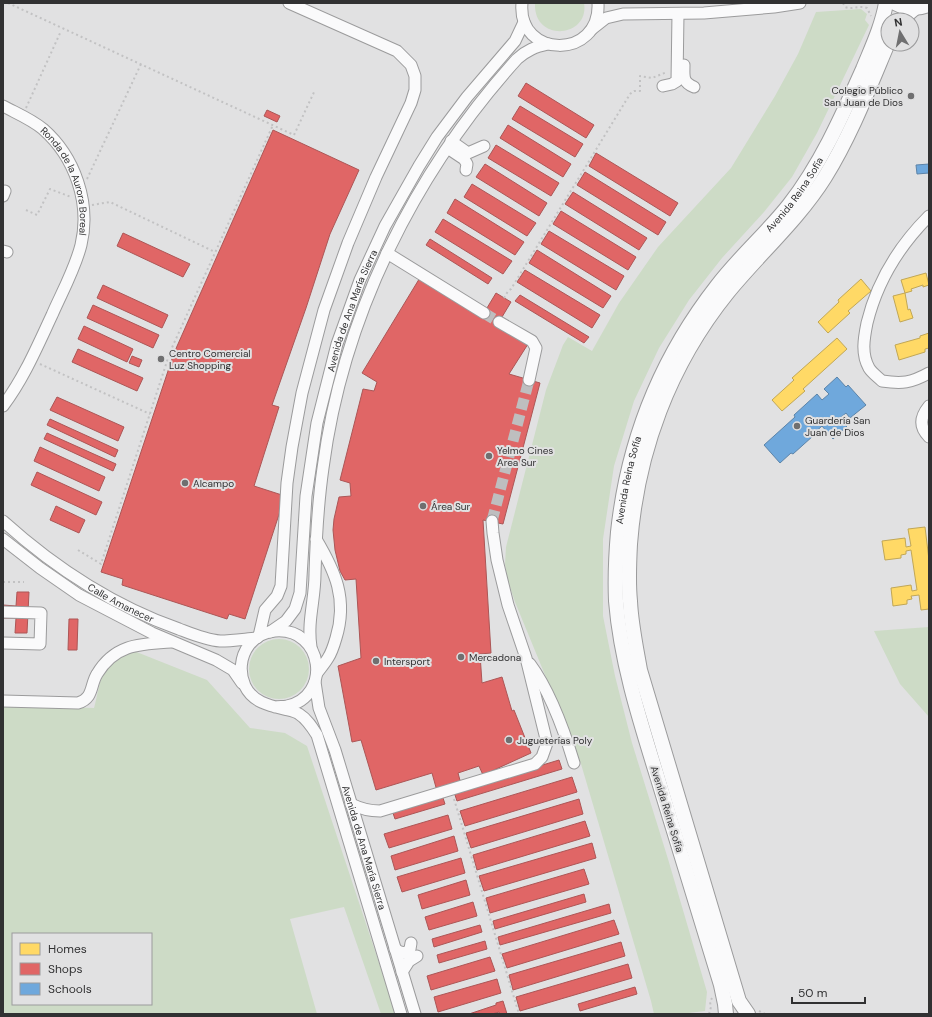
<svg xmlns="http://www.w3.org/2000/svg" width="932" height="1017" font-family="'DM Sans',sans-serif">
<rect width="100%" height="100%" fill="#e1e1e2"/>
<path fill="#cddbc6" fill-rule="evenodd" d="M535 3H584C590 38 533 43 535 3Z
M861 9 867 14 865 20 869 25 817 133 792 177 764 212 722 258 689 300 659 348 634 401 614 466 603 539V616L615 676 632 743 668 859 707 992 705 1011 680 1014H654L651 1001 581 764 566 726 515 602 507 578 505 564 506 547 546 390 563 345 568 337 592 351 619 303 658 247 731 168 775 96 798 54 816 12Z
M929 627V717L900 684 874 631Z
M249 669a30 30 0 1 1 60 0a30 30 0 1 1-60 0Z
M134 651 207 680 250 728 285 733 307 746 396 1014H381L344 907 290 919 317 1014H3V705L94 708C97 698 98 687 102 677 107 665 123 656 134 651ZM13 934H151V1004H13Z"/>
<path fill="#ffd966" stroke="#c1a756" d="M926 273 929 285 923 287V285L911 289 912 291 905 293 901 280Z
M861 279 871 291 848 311 850 313 828 333 818 322 839 302 838 300Z
M905 293 908 310 910 309 913 318 900 322 893 296Z
M929 333V348L925 349V352L899 360 895 345 920 338V336Z
M837 338 847 349 803 389 805 391 782 411 772 400 794 380 792 378Z
M925 527 929 560V609L921 610 919 595 911 596 912 599 907 600V604L893 606 891 588 911 585 912 591 917 590 911 550 906 551V554L901 555V558L885 560 882 541 905 538 906 547 911 546 908 529Z"/>
<path fill="#e06666" stroke="#ac5656" d="M526 83 594 125 586 138 518 96Z
M520 106 583 144 575 157 512 119Z
M267 110 280 116 277 122 264 116Z
M508 125 571 164 563 177 500 138Z
M273 130 359 170 330 234 306 308 272 405 279 407 254 486 285 496 245 619 229 614 227 619 122 585 123 579 101 572 174 353Z
M496 145 559 183 551 196 488 158Z
M596 153 678 203 670 216 589 166Z
M485 164 547 203 539 216 476 177Z
M585 172 666 222 658 235 577 185Z
M472 184 536 223 527 236 464 197Z
M573 192 647 238 639 250 565 204Z
M455 199 524 242 515 255 447 213Z
M561 211 636 257 628 270 553 224Z
M443 219 512 261 503 274 435 232Z
M549 231 624 276 616 290 541 244Z
M123 233 190 264 183 277 117 246Z
M430 239 492 278 488 284 426 245Z
M537 250 611 296 603 308 529 263Z
M525 270 600 315 592 328 517 282Z
M421 276 484 313 496 293 511 302 499 322 528 344 509 374 540 383 503 524 483 520 491 653 480 654 482 683 502 677 512 711 514 710 531 753 483 775 479 766 458 773 461 784 437 791 432 773 376 790 361 740 352 742 338 666 361 658 356 579 345 580 340 571 335 550 333 530 334 519 339 497 351 496 350 483 340 480 363 389 374 391 377 382 362 373Z
M103 285 168 315 162 328 97 298Z
M520 295 589 337 584 343 515 301Z
M93 305 159 335 153 348 87 318Z
M84 326 133 349 127 362 78 339Z
M78 349 143 378 137 391 72 362Z
M132 356 142 360 139 367 129 363Z
M57 397 124 427 118 441 50 410Z
M50 419 118 450 115 457 47 425Z
M47 433 116 464 113 471 44 439Z
M40 447 105 477 99 491 34 461Z
M37 472 102 502 96 515 31 485Z
M56 506 85 520 79 533 50 520Z
M17 592H29L27 633H15L16 618H3V605L16 606Z
M69 619H78L77 650H68Z
M559 760 562 769 457 801 454 792Z
M572 777 577 792 465 826 460 811Z
M442 795 445 804 395 819 392 810Z
M579 799 583 814 471 848 466 833Z
M448 815 452 829 389 848 384 834Z
M585 821 590 836 477 870 473 855Z
M454 836 458 851 395 870 391 856Z
M592 843 596 858 484 891 479 876Z
M461 858 465 873 402 892 397 877Z
M584 869 589 884 490 913 486 898Z
M466 880 470 895 422 909 418 895Z
M584 894 586 902 495 929 493 921Z
M473 902 477 916 429 930 425 917Z
M609 904 611 913 500 945 498 937Z
M614 920 619 934 507 968 502 954Z
M480 925 482 932 434 947 432 939Z
M485 941 487 949 439 963 437 955Z
M621 942 625 956 513 990 509 975Z
M490 957 495 971 431 990 427 976Z
M628 964 632 978 520 1011 516 997Z
M497 979 501 993 438 1012 434 997Z
M635 987 637 994 580 1011 578 1004Z
M503 1001 507 1014H500L499 1012 492 1014H469L496 1005V1003Z"/>
<path fill="#6fa8dc" stroke="#5c84a9" d="M929 164V173L917 174 916 165Z
M837 377 846 387 848 385 866 405 850 418 846 413 840 418 847 426 833 439 822 426 812 435 813 436 793 454 791 453 780 463 764 445 795 417 794 415 817 394 822 400 829 394 824 389Z"/>
<g fill="none" stroke-linecap="round" stroke-linejoin="round">
<path stroke="#bebebf" stroke-width="11" stroke-dasharray="11 5.5" stroke-linecap="butt" d="M484 313 499 322
M492 521 529 380"/>
<g stroke="#9b9b9c" stroke-width="13">
<g id="minor">
<path d="M522 3C517 59 601 60 598 3"/>
<path d="M592 29 606 18 623 14 704 13 774 7 800 3"/>
<path d="M684 65C684 76 682 82 694 87"/>
<path d="M663 86 672 84 677 81 678 14"/>
<path id="s1" d="M3 106C16 113 31 119 43 129 75 157 91 203 81 245 75 269 62 292 52 315 37 347 24 378 3 406"/>
<path d="M451 141 468 153 484 146"/>
<path d="M452 151 464 159 467 164 466 170"/>
<path d="M3 196 5 191"/>
<path d="M929 216C899 246 877 282 867 323 864 338 861 354 869 368 872 373 878 377 882 381 902 384 911 383 929 373"/>
<path d="M3 251 7 252"/>
<path d="M387 253 484 313"/>
<path d="M499 322 532 341 536 348 529 380"/>
<path d="M929 406C920 417 919 427 929 437"/>
<path id="s2" d="M3 521C54 567 114 606 179 629 192 634 206 640 220 641 232 641 245 639 257 638"/>
<path d="M3 539 40 568 79 595 152 633 216 660 233 670 242 683"/>
<path d="M316 539C335 571 348 599 336 638 334 645 332 652 328 658 325 663 321 668 317 673"/>
<path d="M3 612 41 613 40 644 3 643"/>
<path id="s3" d="M270 632 286 621 295 609 300 593 306 496 317 423 337 344 360 280 385 226 419 166 437 137 467 97 515 41 524 22"/>
<path d="M259 636 265 610 277 596 281 586 287 483 292 447 302 393 324 310 348 243 376 177 411 103 415 90V76L411 65 397 51 289 3"/>
<path d="M311 647C307 621 315 600 315 574 316 538 318 503 323 468 343 315 415 172 517 59 527 50 535 47 548 44"/>
<path d="M530 664C550 691 564 730 574 763"/>
<path id="s4" d="M315 682 319 708 335 750 415 1014"/>
<path d="M3 701 78 703C94 698 90 685 97 674 115 644 140 644 171 642"/>
<path d="M275 707C279 706 283 707 287 706 332 697 324 627 275 631 265 632 255 637 249 645 240 657 239 673 245 686 253 703 271 706 288 710 292 711 296 712 299 714 307 719 312 727 317 735L401 1014"/>
<path d="M351 804C361 809 369 811 380 811L535 764 542 757 547 743 526 658 508 605 497 560 493 533 492 521"/>
<path d="M395 949 400 952 406 953 410 949 411 943"/>
<path d="M402 972 409 961 417 956"/>
</g>
</g>
<g stroke="#9b9b9c" stroke-width="16">
<g id="major">
<path d="M895 3C906 9 918 9 929 5"/>
<path d="M901 20 915 8"/>
<path id="s5" d="M726 1014 725 1004 721 985C700 916 679 848 658 779 640 721 621 662 616 601 615 578 616 555 618 532 628 439 660 359 717 286 739 257 767 233 789 205 821 164 842 116 863 69 872 47 882 26 886 3"/>
<path d="M748 1014 739 1001 733 981 640 670C636 647 631 624 630 601 628 582 629 563 630 544 637 452 669 365 728 292 760 253 798 220 825 177 851 135 869 88 888 43"/>
</g>
</g>
<path stroke="#c2c2c3" stroke-width="2" stroke-dasharray="2 3" stroke-linecap="butt" d="M8 3 294 135 315 90
M843 3 845 7C852 10 859 5 867 8L871 16
M26 108 61 31
M87 179 141 64
M92 205 110 202 215 252
M26 210 37 215 50 189 71 197
M504 298 508 291 511 289 630 94 634 91H640V76L652 78 667 72
M40 364 150 414
M78 550 101 564 170 352 273 125
M3 582H24
M454 799 519 1014
M759 1011 765 1014
M709 1014 711 1007 710 1002 712 998"/>
<use href="#minor" stroke="#fafafb" stroke-width="11"/>
<use href="#major" stroke="#fafafb" stroke-width="14"/>
</g>
<g fill="#6f6f70" stroke="#e1e1e2" stroke-width="1.5">
<circle cx="911" cy="96" r="4"/>
<circle cx="161" cy="359" r="4"/>
<circle cx="797" cy="426" r="4"/>
<circle cx="489" cy="456" r="4"/>
<circle cx="185" cy="483" r="4"/>
<circle cx="423" cy="506" r="4"/>
<circle cx="461" cy="657" r="4"/>
<circle cx="376" cy="661" r="4"/>
<circle cx="509" cy="740" r="4"/>
</g>
<g text-anchor="middle" dominant-baseline="central" stroke-width="4" stroke-linejoin="round" paint-order="stroke">
<g font-size="10" fill="#313132" stroke="#e1e1e2" text-anchor="start">
<text x="903" y="90" text-anchor="end">Colegio Público<tspan x="903" dy="12">San Juan de Dios</tspan></text>
<text x="169" y="353">Centro Comercial<tspan x="169" dy="12">Luz Shopping</tspan></text>
<text x="805" y="420">Guardería San<tspan x="805" dy="12">Juan de Dios</tspan></text>
<text x="497" y="450">Yelmo Cines<tspan x="497" dy="12">Area Sur</tspan></text>
<text x="193" y="483">Alcampo</text>
<text x="431" y="506">Área Sur</text>
<text x="469" y="657">Mercadona</text>
<text x="384" y="661">Intersport</text>
<text x="517" y="740">Jugueterías Poly</text>
</g>
<g font-size="10" fill="#313132" stroke="#e1e1e2">
<text stroke="none"><textPath href="#s1" startOffset="105">Ronda de la Aurora Boreal</textPath></text>
<text stroke="none"><textPath href="#s5" startOffset="886">Avenida Reina Sofía</textPath></text>
<text stroke="none"><textPath href="#s3" startOffset="340">Avenida de Ana María Sierra</textPath></text>
<text stroke="none"><textPath href="#s5" startOffset="550">Avenida Reina Sofía</textPath></text>
<text stroke="none"><textPath href="#s2" startOffset="144">Calle Amanecer</textPath></text>
<text transform="translate(667 809) rotate(73)">Avenida Reina Sofía</text>
<text stroke="none"><textPath href="#s4" startOffset="173">Avenida de Ana María Sierra</textPath></text>
</g>
</g>
<rect width="932" height="1017" fill="none" stroke="#313132" stroke-width="8"/>
<rect x="12" y="933" width="140" height="72" fill="#e1e1e2" stroke="#9b9b9c"/>
<rect x="20" y="943" width="20" height="12" fill="#ffd966" stroke="#9b9b9c"/>
<text x="48" y="953" font-size="12" fill="#313132">Homes</text>
<rect x="20" y="963" width="20" height="12" fill="#e06666" stroke="#9b9b9c"/>
<text x="48" y="973" font-size="12" fill="#313132">Shops</text>
<rect x="20" y="983" width="20" height="12" fill="#6fa8dc" stroke="#9b9b9c"/>
<text x="48" y="993" font-size="12" fill="#313132">Schools</text>
<g transform="translate(900 32) rotate(350)"><circle r="19" fill="#e1e1e2" stroke="#9b9b9c"/>
<path d="M0-3L7 15L0 10L-7 15Z" fill="#6f6f70"/>
<text y="-6" font-size="11" font-weight="bold" text-anchor="middle" fill="#313132">N</text>
</g>
<path d="M792 997v6h73v-6" fill="none" stroke="#313132" stroke-width="2"/>
<text x="798" y="997" font-size="12" fill="#313132" stroke="#e1e1e2" stroke-width="3" paint-order="stroke">50 m</text>
</svg>
